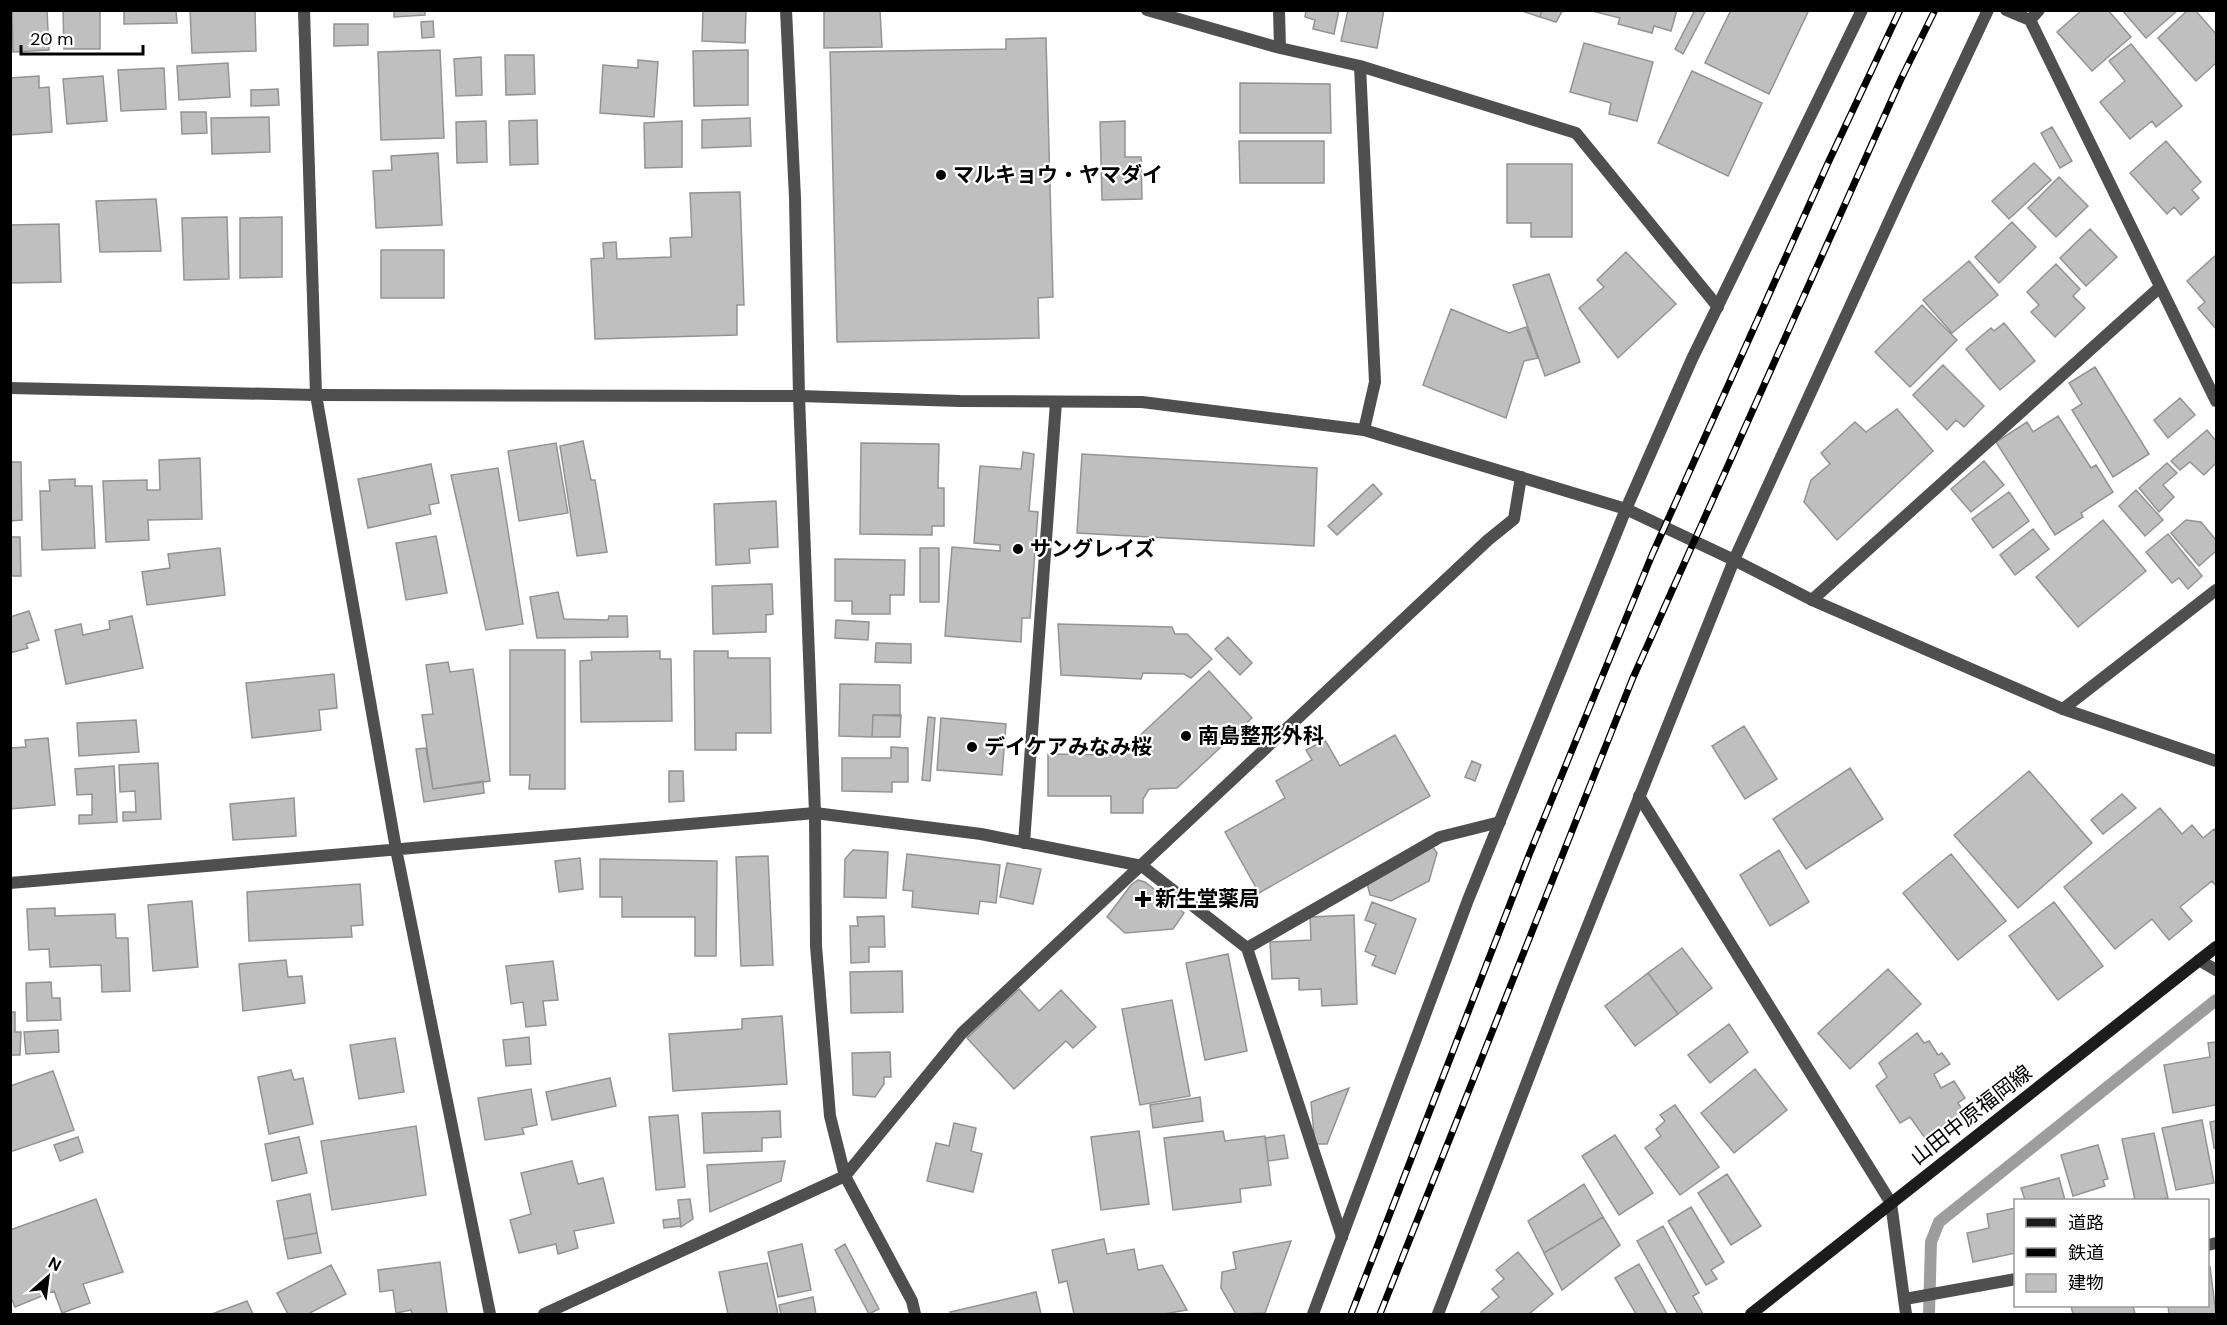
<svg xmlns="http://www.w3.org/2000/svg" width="2227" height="1325" font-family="'DM Sans','Noto Sans JP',sans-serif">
<rect width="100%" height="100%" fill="#fff"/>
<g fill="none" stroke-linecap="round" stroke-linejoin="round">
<path stroke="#9d9d9d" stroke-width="12" d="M1929 1314 1931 1242 1939 1222 2216 1000"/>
</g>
<path fill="#bfbfbf" stroke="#939393" stroke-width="1.5" d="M12 10H47L49 50 13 52Z
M63 10H100V49H64Z
M124 10H176L177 23 124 24Z
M190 10H255L256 51 192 53Z
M394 10H425V15L394 17Z
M703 10H746L745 43 702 41Z
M880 10 882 47 824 48V11Z
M1306 10H1339L1334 34 1313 29 1315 20 1305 17Z
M1348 10H1384L1377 48 1341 41Z
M1519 10H1542L1540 17Z
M1542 10H1563L1556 22 1540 17Z
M1677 10 1671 31 1654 26 1652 33 1618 24 1620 18 1592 11Z
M1695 10H1706L1683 54 1675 49Z
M1731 10H1809L1769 94 1705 63Z
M2082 10H2108L2131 37 2092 71 2057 32Z
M2122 10H2178L2146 38Z
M2188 10H2195L2216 34V63L2196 81 2158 38Z
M433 21 434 37 422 38 421 22Z
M334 24H368V45L334 46Z
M1046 38 1053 297 1038 298 1039 338 837 342 830 52 1006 49V39Z
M1584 43 1653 62 1637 121 1609 114 1611 103 1570 92Z
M2131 44 2182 106 2156 127 2152 121 2130 139 2100 102 2125 81 2109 61Z
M440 50 444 138 381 140 378 52Z
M748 50V105L694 106 693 51Z
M505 55H534L535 94 506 95Z
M481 57 482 95 456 96 454 59Z
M638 60 658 62 654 117 600 113 603 65 638 68Z
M228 63 230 97 179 100 177 66Z
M164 68 166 109 121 111 118 70Z
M1692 71 1762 103 1728 176 1658 143Z
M39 76V88L49 87 52 132 10 135V78Z
M103 76 107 121 67 124 63 79Z
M1240 83 1330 84 1331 133H1240Z
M278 89 279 105 251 106V90Z
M181 112H206L207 133 182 134Z
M269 117 270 152 212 154 211 118Z
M750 118 751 146 702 148V120Z
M537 120 538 164 510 165 509 121Z
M486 121 487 162 457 163 456 122Z
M682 121V167L645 168 644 123Z
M1125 121V157H1141L1142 199 1102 200 1100 122Z
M2052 127 2072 161 2060 168 2041 133Z
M1239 141H1324V183H1240Z
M2166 141 2201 182 2192 190 2199 198 2181 215 2174 207 2167 214 2130 173Z
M438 153 442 225 376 228 373 171 392 170 391 156Z
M2034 163 2051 180 2009 219 1992 201Z
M1507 164H1572V237H1531V223H1507Z
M2059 177 2088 206 2056 237 2028 208Z
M740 192 744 305H737V335L595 339 591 259 604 258 603 243 616 242 617 259 671 257 670 238 692 237 690 193Z
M156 199 161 251 100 252 96 201Z
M227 217 229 279 184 280 182 218Z
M282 217V277L240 278V218Z
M2012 222 2036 247 1999 283 1975 257Z
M59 224 61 282 10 283V225Z
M2090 229 2117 257 2086 286 2060 258Z
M381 250H444V298H381Z
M1626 252 1676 304 1618 358 1579 308 1604 287 1597 280Z
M2216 255V329L2198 308 2205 302 2187 281Z
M1969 261 1998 295 1952 333 1923 300Z
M2056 264 2080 289 2073 296 2085 308 2055 337 2031 312 2039 305 2027 292Z
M1549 274 1580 362 1545 376 1513 285Z
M1922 305 1957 340 1910 387 1875 352Z
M1451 309 1509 333 1526 327 1538 358 1524 361 1506 418 1423 385Z
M2004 323 2035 361 2000 390 1966 349 1991 328 1994 331Z
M1943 365 1984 406 1964 427 1956 420 1947 430 1913 395Z
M2095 367 2149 454 2113 477 2072 410 2082 404 2069 383Z
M2180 398 2195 415 2168 438 2154 420Z
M1897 409 1933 451 1837 540 1804 502 1811 480 1830 464 1821 453 1855 422 1866 432Z
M2058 416 2091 468 2096 465 2113 492 2081 513 2083 517 2055 535 1996 442 2027 422 2033 432Z
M2207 430 2216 441V463L2204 475 2190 462 2180 470 2171 461Z
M583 441 591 480H595L607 552 577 556 560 446Z
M556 443 568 513 519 521 508 451Z
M861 443 939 444 938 488H944V526H932V535L860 534Z
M1023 452 1034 454 1029 511 1038 512 1030 618H1022L1021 642 945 636 952 547 1000 551V545L974 543 980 466 1021 469Z
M1082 454 1317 468 1314 546 1077 533Z
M200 458 202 519 148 520 149 540 106 542 103 481 147 480V490H160L159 460Z
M1984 461 2004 485 1971 512 1951 489Z
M10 462H21L22 520 10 521Z
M2167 463 2177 473 2163 485 2174 497 2159 512 2139 488Z
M431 464 439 503 429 505 431 514 368 528 358 479Z
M498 468 523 624 486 630 451 475Z
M75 479V486H92L95 548 42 550 40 491H50L49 480Z
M1373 484 1382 494 1337 535 1328 526Z
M2136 490 2163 520 2145 536 2119 506Z
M2009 492 2029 521 1993 548 1972 519Z
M776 501 778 547 749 549 750 563 716 565 714 504Z
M2103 520 2146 571 2078 627 2036 577Z
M2186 520 2201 522 2216 540V551L2199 566 2171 533Z
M2033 529 2049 549 2015 575 2000 555Z
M2168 534 2202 576 2188 589 2179 578 2172 583 2146 552Z
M436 536 447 593 406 600 396 543Z
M10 537H20L21 576H10Z
M220 548 225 595 147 605 142 572 170 568 168 554Z
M920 548H939V602H920Z
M835 559 905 560 904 595H890V614H852V601H835Z
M772 584 773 614 766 615V632L713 634 712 586Z
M558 592 564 619 608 620 609 616H627L628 637 537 638 530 597Z
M29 611 39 640 26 644 28 648 10 653V617Z
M132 616 143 668 66 684 55 630 81 624 83 635 110 629 109 621Z
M836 620 869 622 868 640 835 638Z
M1058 624 1172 627 1175 634H1187L1212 659 1191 678 1184 674 1143 673 1141 679 1061 675Z
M1228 637 1252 663 1240 675 1215 649Z
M876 643 911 644V663L875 662Z
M510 650H565V789H529L530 775H510Z
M660 651V659H671L672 721 581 722 580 661 592 660 591 652Z
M694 651H728V658H770L771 733H736V750H695Z
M448 662 450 672 473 669 490 781 433 789 422 715 433 714 426 665Z
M1209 671 1252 718 1177 788 1149 789 1143 799V813H1111V796H1048V754L1119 755Z
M334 674 337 708 319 710 321 730 252 738 246 683Z
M840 684 900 685V716L873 715 872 737 839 736Z
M873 715H901L900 737H872Z
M928 717 935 718 930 781 922 780Z
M941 718 1006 724 1002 775 937 770Z
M136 720 139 752 79 756 77 723Z
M1744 726 1777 779 1745 799 1712 746Z
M1395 735 1430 796 1259 893 1225 832 1285 798 1276 781 1312 760 1306 750 1325 740 1340 766Z
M48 738 55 805 10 809V748L26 747 25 740Z
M891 747 908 748V782H892V792L842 791V758H891Z
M426 748 433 789 483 781 484 793 424 802 416 749Z
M1472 761 1481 765 1475 781 1465 777Z
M158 763 161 819 123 821V812H136L135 791 120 792 119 765Z
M114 766 117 822 79 824V815H92V794L77 795 75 769Z
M1850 768 1883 819 1806 869 1773 819Z
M669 771H683L684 801 669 802Z
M2029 771 2092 843 2018 908 1954 835Z
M2122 794 2136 808 2103 834 2091 820Z
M294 798 296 836 233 840 230 804Z
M2160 808 2182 834 2192 825 2203 838 2214 829 2216 832V886L2212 881 2180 907 2192 921 2169 940 2152 919 2115 949 2064 887Z
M1432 846 1437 853 1429 881 1391 901 1370 895 1367 883Z
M853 850 888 852 886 898 844 897 845 859Z
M1779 850 1809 902 1770 926 1740 875Z
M907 854 1000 865 996 903 980 901 978 914 912 907 913 891 903 890Z
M1951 854 2006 921 1958 960 1903 893Z
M768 856 773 965 741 966 736 857Z
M580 858 583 889 559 892 555 861Z
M600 859 717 861 716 956H695V917H622V897H600Z
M1007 863 1041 869 1033 904 1000 897Z
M1138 880 1145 882 1184 913 1173 929 1125 933 1107 917 1131 885Z
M360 884 363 925 351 926 352 937 249 941 247 892Z
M192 901 198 967 153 971 148 905Z
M1372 902 1416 919 1395 974 1372 965 1376 956 1365 951 1376 924 1365 920Z
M2054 902 2103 966 2058 1000 2009 936Z
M55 908V916L115 914 116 938H128L130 991 102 992 101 965 50 967 49 949 29 950 27 909Z
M1354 915 1357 1004 1322 1006 1321 989 1299 990V978L1272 979 1270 942 1311 940 1310 917Z
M884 916 885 947H869V962L851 963 850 926H858L857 917Z
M1682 948 1712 988 1678 1014 1648 973Z
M1228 954 1247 1051 1205 1060 1186 963Z
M286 960 288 977 302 976 305 1003 243 1011 239 964Z
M553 961 558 1000 543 1001 546 1025 526 1027 523 1002 511 1004 506 966Z
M1888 969 1921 1004 1850 1069 1818 1033Z
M902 971 903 1012 851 1013 850 972Z
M1648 973 1678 1014 1635 1046 1605 1006Z
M51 982 52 998H60L61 1020 27 1021 26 983Z
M1019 989 1039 1011 1061 990 1096 1027 1073 1048 1066 1041 1014 1089 967 1038Z
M1172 1000 1190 1096 1140 1105 1122 1009Z
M10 1012H15V1032H21L20 1055H10Z
M782 1016 787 1084 673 1091 669 1034 742 1029V1019Z
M1729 1024 1748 1052 1710 1083 1688 1055Z
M58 1030 59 1052 26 1054 24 1032Z
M1917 1033 1924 1043 1929 1041 1938 1055 1942 1053 1950 1064 1934 1074 1941 1088 1954 1081 1965 1098 1958 1103 1964 1113 1925 1138 1910 1117 1900 1123 1876 1086 1887 1077 1879 1063Z
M529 1037 531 1064 506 1066 503 1040Z
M395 1038 404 1092 359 1099 350 1045Z
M2216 1042V1105L2173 1113 2164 1065 2210 1057 2208 1043Z
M890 1052 891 1077H884V1084L875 1097 853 1095 852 1053Z
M1755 1069 1787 1110 1734 1153 1701 1113Z
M291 1070 294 1080 303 1078 313 1124 269 1134 258 1077Z
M53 1071 74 1130 10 1152V1086Z
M610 1078 616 1106 552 1120 546 1092Z
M1349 1088 1327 1144H1315L1311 1102Z
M531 1089 537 1125 522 1128 524 1134 485 1140 478 1098Z
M1200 1097 1203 1121 1153 1128 1150 1105Z
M1675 1105 1719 1167 1680 1195 1645 1148 1661 1136 1656 1129 1665 1121 1660 1115Z
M780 1111 781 1137 762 1138V1151L704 1153 702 1113Z
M678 1115 685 1187 656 1190 649 1117Z
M2202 1120 2214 1183 2176 1190 2162 1128Z
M2216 1121V1147L2214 1148 2210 1122Z
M954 1123 976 1128 971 1151 982 1154 973 1192 927 1181 936 1143 949 1146Z
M416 1126 426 1195 332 1210 321 1141Z
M1139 1131 1149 1204 1101 1210 1091 1137Z
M1223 1131 1225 1141 1265 1136 1271 1185 1240 1189 1241 1202 1173 1210 1164 1138Z
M2154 1133 2168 1198 2154 1200H2135L2122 1139Z
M1284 1135 1288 1158 1268 1161 1265 1138Z
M1615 1135 1653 1193 1619 1215 1582 1156Z
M78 1137 83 1152 60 1161 54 1145Z
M299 1137 307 1173 272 1181 265 1144Z
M2098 1145 2108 1179 2103 1180 2105 1186 2073 1196 2061 1155Z
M572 1161 578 1184 603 1178 614 1223 574 1231 578 1248 558 1254 556 1244 519 1253 510 1220 531 1214 521 1173Z
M785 1161 781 1181 710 1212 707 1165Z
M1727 1174 1761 1226 1731 1245 1698 1193Z
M2059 1178 2065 1200H2025L2021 1188Z
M1584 1184 1603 1217 1544 1253 1528 1221Z
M310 1194 317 1233 284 1239 277 1201Z
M96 1199 123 1272 83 1284 90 1303 62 1313 54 1291 15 1307 10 1295V1230Z
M690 1199 693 1219 681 1227 678 1200Z
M1691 1207 1724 1262 1711 1270 1717 1279 1706 1285 1668 1221Z
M2016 1208V1253L1973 1262 1967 1233 1989 1228 1987 1214Z
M1603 1217 1620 1245 1562 1290 1544 1253Z
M680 1218 681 1226 664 1228 663 1220Z
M1663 1226 1699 1293 1693 1296 1703 1314H1678L1637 1241Z
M317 1233 321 1253 288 1259 284 1239Z
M1104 1239 1107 1254 1134 1249 1138 1270 1162 1265 1187 1310 1164 1314H1074L1067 1281 1059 1283 1052 1250Z
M1291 1241 1265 1313 1236 1314 1221 1288 1222 1272 1236 1269 1233 1252Z
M802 1244 811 1290 778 1297 768 1252Z
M845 1244 879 1309 869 1314 835 1250Z
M1518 1252 1553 1294 1529 1314H1483L1481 1312 1499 1297 1492 1289 1504 1279 1496 1270Z
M440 1262 447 1314H412L411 1310 396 1313 393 1290 380 1292 378 1270Z
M767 1263 778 1314H728L719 1272Z
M1639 1264 1667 1314H1636L1615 1278Z
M331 1265 346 1294 308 1314H288L277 1293Z
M2208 1267H2210L2216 1314H2169L2168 1306H2208Z
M1036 1292 1041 1314H951L950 1312Z
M813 1297 816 1314H781L779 1305Z
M247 1301 253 1314H212Z
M2071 1306H2133L2135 1314H2073Z"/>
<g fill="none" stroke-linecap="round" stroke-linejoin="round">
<path stroke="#4f4f4f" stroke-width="12" d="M304 10 316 395 396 849 490 1314
M1147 10 1280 48 1360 66 1576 133 1718 307
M1279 10 1280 48
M2006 10 2030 20 2039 10
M2030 20 2216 401
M1360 66 1375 382 1364 430
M1812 600 2160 287
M2063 709 2216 590
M1639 796 1891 1203 1906 1314
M1024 843 1056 402
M10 883 815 813 981 834 1142 866 1247 948 1440 837 1500 822
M1247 948 1342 1237
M2199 960 2216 970
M2208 1245 2216 1243
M1905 1299 2016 1279
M544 1314 845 1176 962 1033 1488 540 1514 519 1521 477"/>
<path stroke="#4f4f4f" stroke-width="12" d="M786 10 795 198 799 396 815 813 816 946 830 1116 845 1176 912 1301 915 1314
M10 388 316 395 799 396 960 401 1142 402 1364 430 1626 509 1734 560 1812 600 2063 709 2216 761
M1313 1314 1468 900 1626 509 1692 359 1862 10
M1438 1314 1563 988 1734 560 1902 193 1988 10"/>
<path stroke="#1c1c1c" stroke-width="12" d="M1751 1314 2216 947"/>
<g stroke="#000" stroke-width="7">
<path id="rail" d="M1351 1314 1529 855 1652 555 1828 163 1900 10
M1380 1314 1632 680 1901 79 1935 10"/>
</g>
<use href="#rail" stroke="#fff" stroke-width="4.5" stroke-dasharray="14" stroke-linecap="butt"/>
</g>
<g fill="#000" stroke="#fff" stroke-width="2">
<circle cx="941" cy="175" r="6"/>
<circle cx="1018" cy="549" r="6"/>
<circle cx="1186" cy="736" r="6"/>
<circle cx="972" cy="747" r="6"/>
<path d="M1140 890h6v6h6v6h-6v6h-6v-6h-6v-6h6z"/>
</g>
<g text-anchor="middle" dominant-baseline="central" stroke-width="4.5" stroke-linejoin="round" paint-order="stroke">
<g font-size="21" font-weight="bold" fill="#000" stroke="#fff" text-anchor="start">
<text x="953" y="175">マルキョウ・ヤマダイ</text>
<text x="1030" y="549">サングレイズ</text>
<text x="1198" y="736">南島整形外科</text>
<text x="984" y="747">デイケアみなみ桜</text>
<text x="1155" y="899">新生堂薬局</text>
</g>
<g font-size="21" fill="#000" stroke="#fff">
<text transform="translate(1971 1115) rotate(-38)">山田中原福岡線</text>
</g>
</g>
<rect width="2227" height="1325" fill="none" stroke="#000000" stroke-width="24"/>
<rect x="2014" y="1199" width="195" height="108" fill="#ffffff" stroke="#999999" stroke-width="1.5"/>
<rect x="2026" y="1218" width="30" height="9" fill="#1c1c1c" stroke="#999999" stroke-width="1.5"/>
<text x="2068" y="1229" font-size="18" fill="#000000">道路</text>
<rect x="2026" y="1248" width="30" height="9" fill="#000000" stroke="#999999" stroke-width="1.5"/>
<text x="2068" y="1259" font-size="18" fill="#000000">鉄道</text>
<rect x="2026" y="1274" width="30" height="18" fill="#bfbfbf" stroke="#999999" stroke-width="1.5"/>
<text x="2068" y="1289" font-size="18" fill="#000000">建物</text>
<g transform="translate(48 1277) rotate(28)" stroke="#ffffff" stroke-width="4.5" paint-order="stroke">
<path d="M0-4.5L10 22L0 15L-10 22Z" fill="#000000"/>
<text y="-9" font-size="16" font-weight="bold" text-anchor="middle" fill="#000000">N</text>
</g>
<path d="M21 45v9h122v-9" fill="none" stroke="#000000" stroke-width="3"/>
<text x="30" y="45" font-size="18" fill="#000000" stroke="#ffffff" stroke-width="4.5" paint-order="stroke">20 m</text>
</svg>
